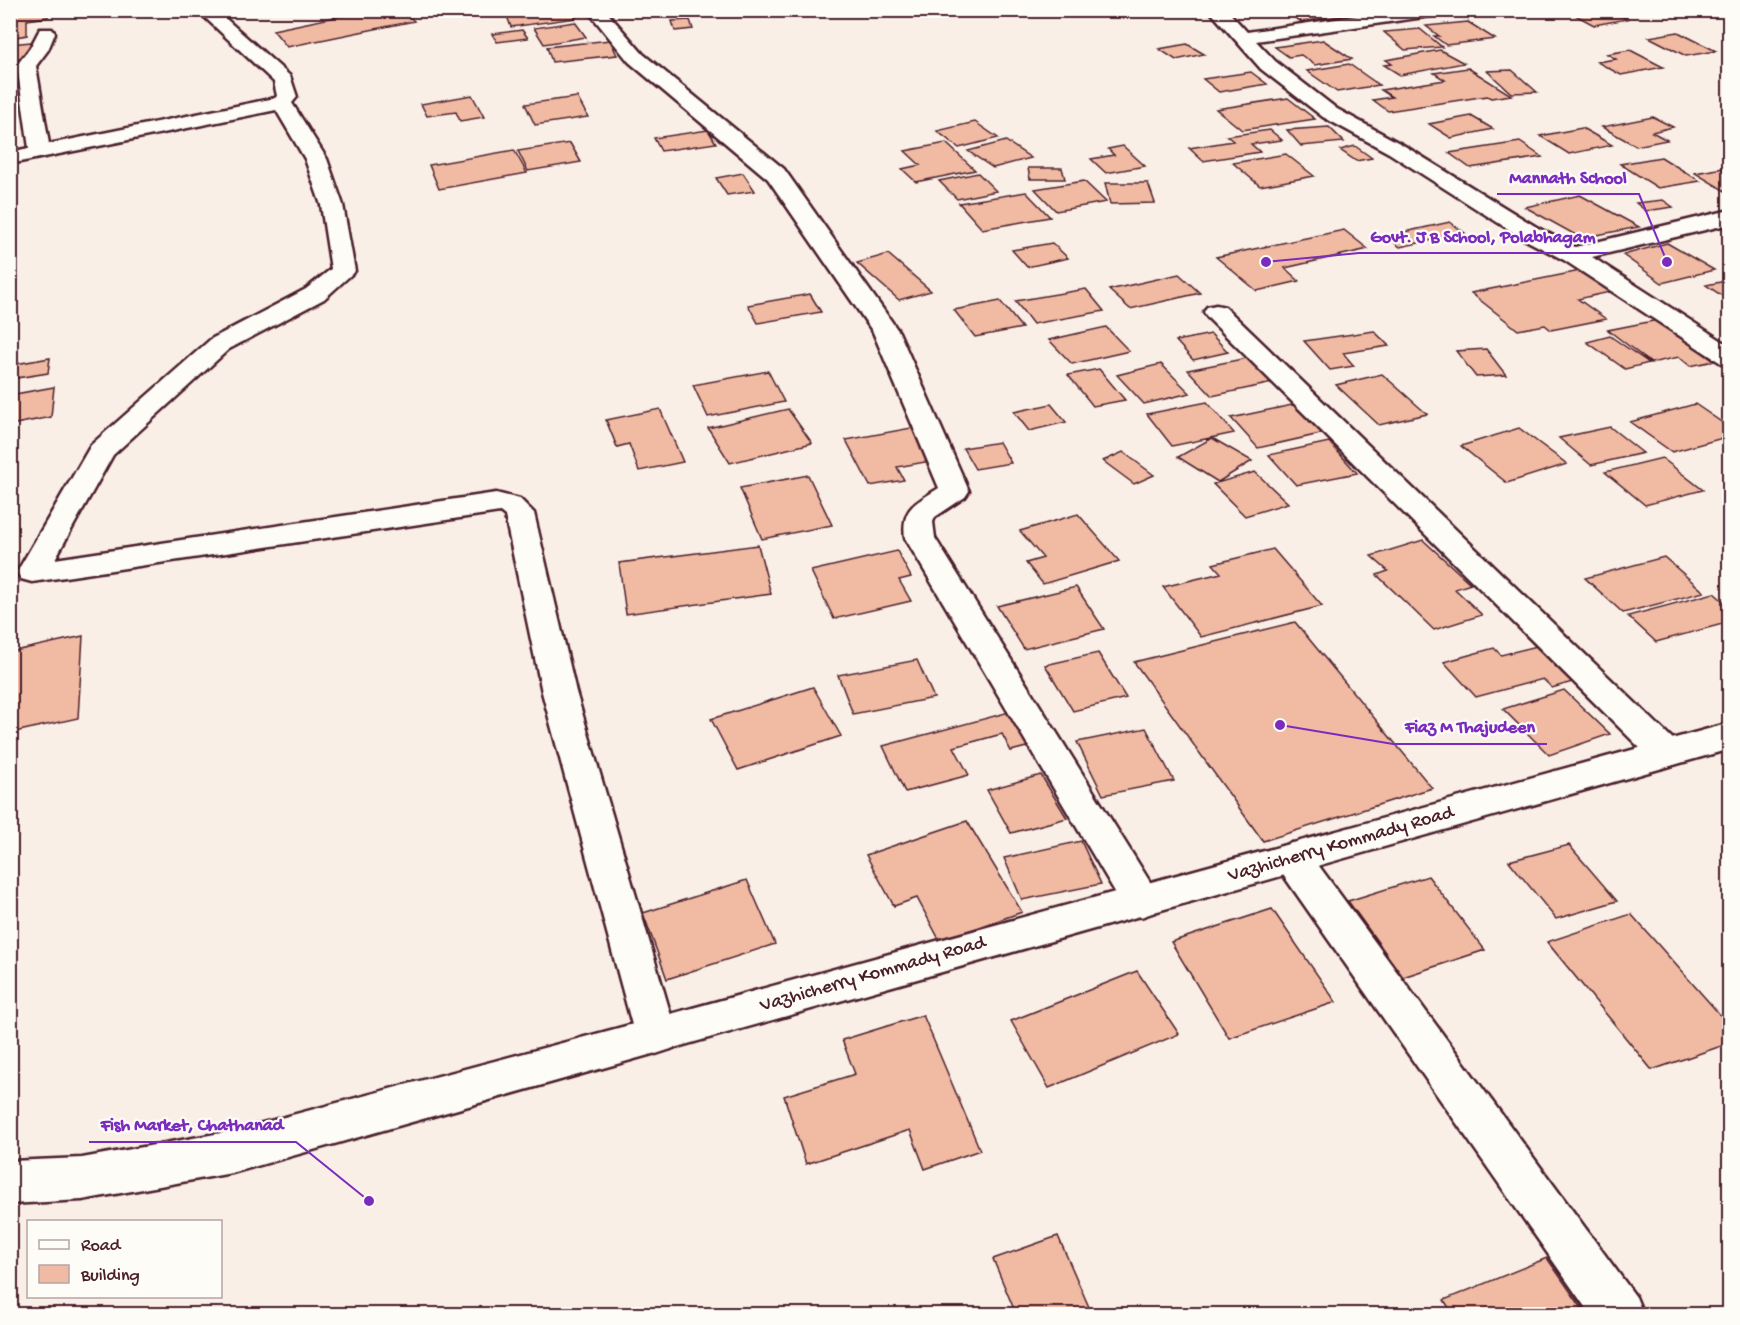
<svg xmlns="http://www.w3.org/2000/svg" width="1740" height="1325" font-family="'Gochi Hand',sans-serif">
<rect width="100%" height="100%" fill="#faefe6"/>
<filter id="ink" filterUnits="userSpaceOnUse"><feTurbulence type="fractalNoise" baseFrequency=".0167" numOctaves="2"/><feDisplacementMap in="SourceGraphic" scale="12" xChannelSelector="R" yChannelSelector="G"/><feConvolveMatrix kernelMatrix="1 2 1 2 8 2 1 2 1" color-interpolation-filters="sRGB"/></filter>
<g filter="url(#ink)">
<path fill="#f0baa3" stroke="#4a1f2b" stroke-width="1.5" d="M10 10H48V17L27 20V35L10 38Z
M369 10H403L414 21 287 47 273 30Z
M550 10H571L576 18 511 27 507 16Z
M1301 10H1363L1365 12 1302 22 1286 13Z
M1566 10H1620L1613 12 1627 19 1594 25Z
M690 20 693 29 675 31 672 21Z
M575 22 586 37 544 44 534 28Z
M1468 22 1495 39 1446 45 1434 36H1439L1426 26Z
M1420 29 1442 47 1405 50 1384 32Z
M522 30 528 38 497 42 492 34Z
M1678 32 1716 51 1686 56 1649 37Z
M610 40 617 55 552 62 547 47Z
M1323 40 1352 59 1315 65 1301 55 1289 57 1275 47Z
M31 42V56L10 59V44Z
M1187 44 1204 54 1176 60 1159 49Z
M1440 50 1464 63 1400 75 1384 65 1392 64 1386 60Z
M1630 50 1663 67 1621 75 1597 62 1616 59 1607 54Z
M1349 64 1379 85 1337 92 1307 71Z
M1468 68 1511 95 1491 98 1487 96 1388 111 1373 100 1392 97 1381 90 1445 80 1434 73Z
M1512 70 1537 92 1511 93 1487 71Z
M1251 72 1267 84 1219 92 1203 79Z
M472 95 484 117 460 121 456 112 427 116 421 104Z
M577 97 588 117 535 125 525 104Z
M1288 98 1315 119 1242 130 1216 109Z
M1471 116 1493 129 1451 138 1429 124Z
M1653 117 1673 127 1652 132 1667 140 1636 146 1602 127Z
M975 122 998 138 959 148 937 131Z
M1329 127 1344 142 1301 146 1287 130Z
M1582 128 1612 145 1569 154 1540 136Z
M708 130 716 143 661 151 654 138Z
M1270 130 1282 140 1251 144 1260 152 1203 161 1189 148 1233 141 1227 136Z
M1006 141 1031 158 993 168 968 151Z
M1520 142 1542 157 1470 168 1449 153Z
M570 143 581 162 528 171 518 151Z
M946 143 975 170 916 182 902 169 920 165 905 151Z
M1123 146 1145 166 1106 173 1091 159 1114 155 1108 149Z
M1355 146 1372 158 1356 161 1340 150Z
M514 150 527 173 439 189 429 165Z
M1286 154 1314 176 1260 186 1233 163Z
M1661 157 1700 181 1658 188 1620 164Z
M1730 167V194L1695 173Z
M1028 168H1062L1065 179H1030Z
M743 173 755 191 727 195 716 178Z
M978 173 996 191 957 199 939 181Z
M1084 181 1106 202 1056 211 1035 189Z
M1105 183H1148L1155 203 1110 204Z
M1026 192 1050 217 982 229 959 203Z
M1580 195 1639 227 1581 238 1525 207Z
M1663 200 1673 207 1646 211 1636 203Z
M1450 222 1465 233 1400 247 1386 236Z
M1344 230 1368 249 1285 268 1299 281 1257 291 1216 257Z
M1052 243 1068 258 1027 267 1012 250Z
M1667 243 1714 270 1662 283 1623 255Z
M888 254 931 291 899 300 857 263Z
M1580 271 1610 292 1578 299 1606 319 1551 330 1545 325 1518 330 1471 293Z
M1179 274 1200 293 1130 309 1109 290Z
M1730 280V301L1706 285Z
M1086 289 1104 311 1033 324 1015 301Z
M810 294 821 312 758 323 748 305Z
M1000 301 1022 328 975 337 954 310Z
M1658 320 1714 361 1690 366 1679 357 1651 363 1608 330Z
M1106 327 1129 351 1072 364 1049 340Z
M1374 331 1389 346 1343 353 1354 366 1330 370 1304 341Z
M1211 334 1228 352 1193 360 1176 341Z
M1610 336 1649 363 1625 369 1587 342Z
M1486 349 1506 375 1476 377 1456 351Z
M1252 357 1277 382 1212 396 1188 370Z
M50 358 48 373 10 379V365Z
M1161 364 1190 393 1144 404 1117 375Z
M1099 369 1125 400 1093 406 1068 375Z
M768 371 784 402 708 417 693 385Z
M1382 374 1427 414 1379 425 1336 385Z
M54 387 51 417 10 425V395Z
M1207 402 1234 433 1172 446 1147 414Z
M1301 403 1329 432 1258 448 1231 418Z
M1051 404 1066 422 1029 431 1014 412Z
M1695 404 1730 428V436L1672 452 1630 422Z
M660 409 683 462 639 471 629 444 617 447 606 420Z
M788 409 812 443 730 463 708 428Z
M922 426 942 459 897 467 904 480 870 486 846 440Z
M1610 427 1643 453 1591 465 1559 438Z
M1519 428 1567 464 1507 483 1461 446Z
M1212 438 1252 461 1218 482 1178 457Z
M999 442 1011 463 975 469 963 448Z
M1329 442 1357 473 1296 485 1269 455Z
M1123 452 1154 475 1134 484 1103 461Z
M1662 458 1703 490 1645 505 1605 472Z
M1255 472 1288 503 1245 516 1213 484Z
M808 475 832 525 762 539 740 488Z
M1078 514 1119 561 1043 584 1026 563 1043 558 1020 531Z
M1423 540 1471 584 1455 589 1482 615 1434 630 1377 575 1388 571 1371 556Z
M758 545 771 594 626 614 619 563Z
M1273 549 1322 606 1201 637 1163 587 1221 573 1213 564Z
M897 551 911 577 899 580 911 601 834 619 811 571Z
M1664 557 1704 592 1623 613 1585 578Z
M1076 587 1104 629 1024 649 997 606Z
M1714 593 1730 607V622L1656 642 1628 616Z
M1295 622 1432 788 1263 841 1134 662Z
M83 636 78 718 10 733V652Z
M1557 641 1593 676 1552 688 1543 679 1476 697 1444 662 1494 648 1501 655Z
M1098 653 1126 698 1073 711 1045 665Z
M917 660 934 698 853 714 838 675Z
M813 687 841 736 738 770 711 719Z
M1564 690 1610 734 1549 755 1503 709Z
M1013 711 1034 745 1011 751 1002 734 954 747 969 775 905 792 883 746Z
M1146 728 1174 781 1103 795 1077 742Z
M1041 775 1067 818 1011 833 987 790Z
M967 821 1022 912 940 941 917 898 894 906 866 855Z
M1081 841 1101 884 1022 900 1004 858Z
M1569 845 1617 901 1556 919 1509 861Z
M1428 876 1485 950 1403 977 1348 901Z
M747 880 775 944 667 979 643 913Z
M1272 909 1336 1002 1229 1038 1171 942Z
M1631 914 1730 1026V1043L1652 1070 1547 942Z
M1137 971 1179 1034 1049 1088 1011 1021Z
M923 1015 980 1150 925 1169 910 1130 806 1164 784 1096 855 1074 842 1040Z
M1058 1236 1092 1314H1016L993 1259Z
M1547 1258 1586 1314H1453L1444 1300Z"/>
<g fill="none" stroke-linecap="round" stroke-linejoin="round">
<g stroke="#4a1f2b" stroke-width="5">
<path id="street" d="M197 10H216L290 76 297 97 292 103 327 159 343 205 355 271 324 299 229 349 113 455 55 559 496 493 520 499 534 513 576 692 677 1036 671 1049 656 1054 641 1049 635 1036 542 692 505 516 500 512 32 582 21 579 17 572 91 445 211 339 306 289 331 269 321 205 305 159 276 110 10 164V152L29 148 17 65 30 48 40 29H52L55 33 48 50 36 66 49 144 275 98 277 96 274 82Z
M587 10H605L643 54 784 169 899 332 969 491 965 497 935 517 933 522 935 538 1155 890 1160 901 1155 912 1141 917 1127 912 905 538C901 507 916 503 939 488L873 332 768 179 629 62Z
M1209 10H1227L1247 32 1397 10H1446L1438 15 1256 41 1275 61 1337 109 1403 145 1538 228 1575 247 1730 210V224L1592 257 1730 346V366L1721 363 1564 260 1522 238 1389 153 1323 117 1261 69Z
M1216 305 1225 307 1679 745 1685 754 1679 763 1667 767 1655 763 1207 317 1204 312 1207 307Z
M1292 843 1305 847 1636 1297 1643 1314H1590L1279 869 1273 858 1279 847Z"/>
</g>
<g stroke="#4a1f2b" stroke-width="5">
<path id="secondary" d="M1730 723V749L232 1173 82 1200 10 1204V1161L82 1158 232 1131 656 1018Z"/>
</g>
<use href="#street" fill="#fdfcf7" fill-rule="evenodd"/>
<use href="#secondary" fill="#fdfcf7" fill-rule="evenodd"/>
</g>
</g>
<g text-anchor="middle" dominant-baseline="central" stroke-width="4.5" stroke-linejoin="round" paint-order="stroke">
<g font-size="20" fill="#4a1f2b" stroke="#fdfcf7">
<text transform="translate(1341 845) rotate(-16)">Vazhicherry Kommady Road</text>
<text transform="translate(873 975) rotate(-16)">Vazhicherry Kommady Road</text>
</g>
</g>
<path fill="none" stroke="#7b2cbf" stroke-width="2" d="M1667 262L1639 194H1497M1266 262L1359 253H1608M1280 725L1393 744H1547M369 1201L296 1142H89"/>
<g fill="#7b2cbf" stroke="#fdfcf7" stroke-width="2">
<circle cx="1667" cy="262" r="6"/>
<circle cx="1266" cy="262" r="6"/>
<circle cx="1280" cy="725" r="6"/>
<circle cx="369" cy="1201" r="6"/>
</g>
<g font-size="18" text-anchor="middle" font-weight="bold" fill="#7b2cbf" stroke="#fdfcf7" stroke-width="4.5" stroke-linejoin="round" paint-order="stroke">
<text x="1568" y="183">Mannath School</text>
<text x="1483" y="242">Govt. J B School, Polabhagam</text>
<text x="1470" y="732">Fiaz M Thajudeen</text>
<text x="192" y="1130">Fish Market, Chathanad</text>
</g>
<rect width="1740" height="1325" fill="none" stroke="#fdfcf7" stroke-width="36"/>
<rect x="18" y="18" width="1704" height="1289" fill="none" stroke="#4a1f2b" stroke-width="2" filter="url(#ink)"/>
<rect x="27" y="1220" width="195" height="78" fill="#fdfcf7" stroke="#b5a4a5" stroke-width="1.5"/>
<rect x="39" y="1240" width="30" height="9" fill="#fdfcf7" stroke="#b5a4a5" stroke-width="1.5"/>
<text x="81" y="1250" font-size="18" fill="#4a1f2b">Road</text>
<rect x="39" y="1265" width="30" height="18" fill="#f0baa3" stroke="#b5a4a5" stroke-width="1.5"/>
<text x="81" y="1280" font-size="18" fill="#4a1f2b">Building</text>
</svg>
